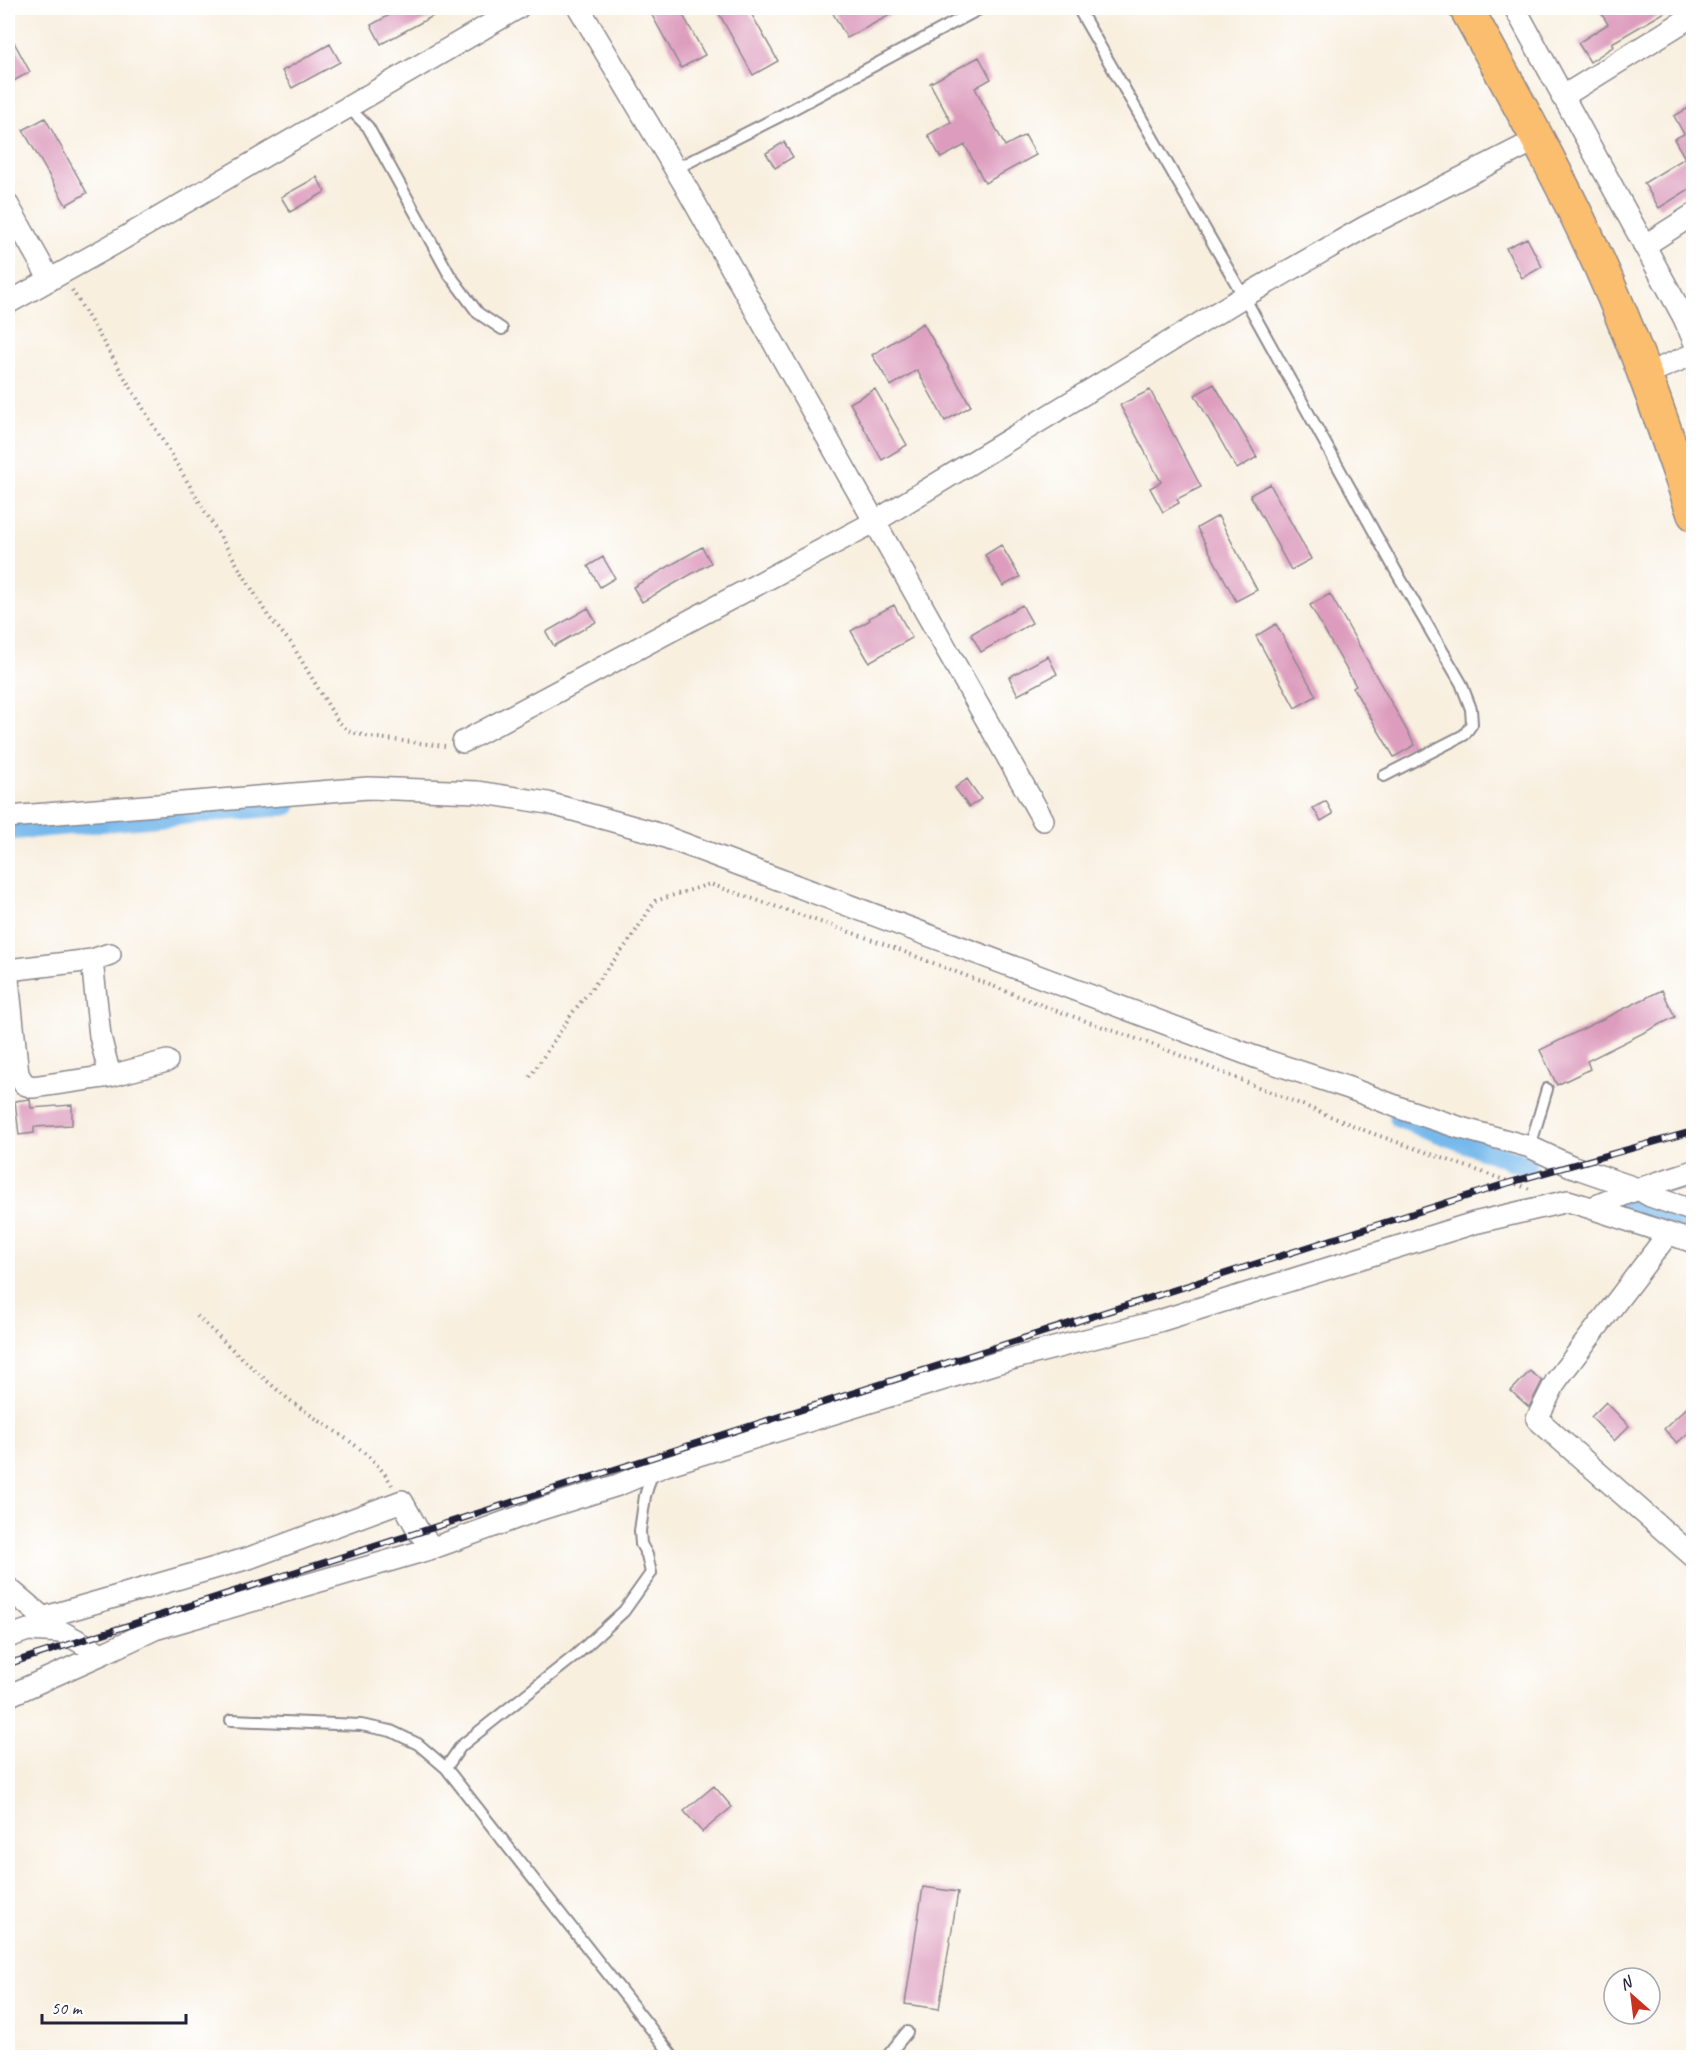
<svg xmlns="http://www.w3.org/2000/svg" width="1701" height="2065" font-family="Caveat,sans-serif">
<rect width="100%" height="100%" fill="#fff"/>
<filter id="ink" filterUnits="userSpaceOnUse"><feTurbulence type="fractalNoise" baseFrequency=".0167" numOctaves="2"/><feDisplacementMap in="SourceGraphic" scale="12" xChannelSelector="R" yChannelSelector="G"/><feConvolveMatrix kernelMatrix="1 2 1 2 8 2 1 2 1" color-interpolation-filters="sRGB"/></filter>
<filter id="wash" filterUnits="userSpaceOnUse"><feTurbulence type="fractalNoise" baseFrequency=".008" numOctaves="4" result="noise"/><feDisplacementMap in="SourceGraphic" scale="24" xChannelSelector="R" yChannelSelector="G"/><feGaussianBlur stdDeviation="1.35" result="paint"/><feColorMatrix in="noise" values="0 0 0 0 0 0 0 0 0 0 0 0 0 0 0 0 0 1.4 0 .05"/><feComposite in="paint" operator="in"/></filter>
<g filter="url(#wash)">
<rect width="100%" height="100%" fill="#f8efdf"/>
<g fill="none" stroke-linecap="round" stroke-linejoin="round">
<path stroke="#77b9ec" stroke-width="21" d="M8 830 286 805
M1400 1118 1526 1165
M1629 1207 1694 1229"/>
</g>
<g id="blocks">
<path fill="#dd9cbd" d="M402 8H448L381 44 371 25Z
M648 8H679L705 55 681 68Z
M716 8H748L778 61 753 75Z
M830 8H903L847 38Z
M1598 8H1672L1612 43 1614 46 1590 62 1578 43 1608 24Z
M8 31 30 72 8 84Z
M330 44 340 62 292 88 282 71Z
M979 57 991 79 975 88 1005 146 1025 135 1036 155 985 183 965 145 941 158 928 135 951 122 930 83Z
M1694 105V186L1659 208 1644 183 1685 158 1674 139 1684 134 1674 116Z
M45 118 87 193 66 205 23 130Z
M784 142 793 157 775 168 766 153Z
M317 177 325 192 290 212 281 197Z
M1527 238 1542 267 1522 278 1506 248Z
M923 323 971 406 945 421 917 370 891 386 872 355Z
M1214 384 1257 457 1237 469 1195 395Z
M875 389 907 445 882 460 850 403Z
M1150 390 1201 487 1177 499 1179 503 1163 512 1150 488 1161 482 1120 405Z
M1270 484 1311 559 1291 570 1250 495Z
M1218 516 1257 590 1236 601 1197 528Z
M1001 545 1020 577 1003 586 985 555Z
M702 547 711 563 642 602 633 587Z
M603 557 615 578 600 587 588 566Z
M1330 594 1415 745 1394 757 1353 688 1356 686 1310 605Z
M894 605 912 638 869 662 851 631 870 620 869 618Z
M1022 605 1032 623 981 652 971 634Z
M588 608 596 622 554 646 546 632Z
M1276 624 1316 696 1295 708 1256 636Z
M1048 656 1057 674 1018 695 1009 677Z
M967 779 981 799 969 807 955 788Z
M1326 801 1333 814 1321 821 1313 808Z
M1662 990 1675 1017 1587 1061 1590 1069 1557 1085 1540 1050Z
M30 1099 31 1108 72 1105V1125L34 1127V1133L19 1135 15 1101Z
M1530 1371 1542 1381 1529 1407 1511 1391Z
M1694 1401V1428L1677 1443 1664 1429Z
M1606 1402 1629 1426 1614 1441 1591 1417Z
M714 1786 732 1807 702 1832 684 1811Z
M923 1887 958 1892 939 2009 905 2004Z"/>
</g>
</g>
<g filter="url(#ink)">
<use href="#blocks" fill-opacity="0" stroke="#8d888d" stroke-width="1.5"/>
<g fill="none" stroke-linecap="round" stroke-linejoin="round">
<g stroke="#8d888d" stroke-width="14">
<path id="service" d="M1078 8 1248 304 1397 573 1461 683 1471 709 1472 724 1464 735 1384 776
M348 107 368 127 449 274 478 313 502 329
M675 169 778 117 981 8
M1530 1147 1547 1089
M653 1470 645 1496 640 1531 641 1544 647 1555 651 1573 624 1611 576 1655 461 1746 446 1768 674 2058
M231 1720 361 1725 391 1731 418 1744 446 1768
M886 2058 907 2032"/>
</g>
<g stroke="#8d888d" stroke-width="24">
<path id="minor" d="M579 8 683 182 1043 820
M1515 8 1684 318 1694 341
M1562 97 1694 15
M8 205 50 280
M1644 246 1694 214
M8 303 112 245 518 8
M1646 374 1694 354
M463 742 874 522 1243 297 1365 227 1538 139
M8 817 368 788 477 792 548 803 652 832 1255 1057 1349 1088 1403 1109 1461 1128 1530 1147 1571 1166 1638 1189 1650 1196 1694 1211
M92 960 110 954
M8 970 92 960 100 1036 110 1076
M8 979 18 1074 24 1084 33 1087 110 1076 167 1061
M1591 1208 1694 1242
M1668 1234 1556 1381 1537 1419 1694 1557
M8 1588 52 1625
M42 1618 249 1558 402 1501 419 1532 433 1548
M8 1637 28 1630 62 1632 102 1654 155 1629 433 1548 538 1510 618 1485 666 1465 996 1363 1159 1321 1474 1223 1568 1201 1591 1208 1638 1189 1694 1171
M8 1696 102 1654"/>
</g>
<g stroke="#8d888d" stroke-width="36">
<path id="primary" d="M1466 8C1518 102 1571 196 1613 295 1644 367 1668 440 1694 514"/>
</g>
<path stroke="#8d888d" stroke-width="4" stroke-dasharray="1.5 4.5" stroke-linecap="butt" d="M72 290 268 616 291 643 337 720 348 731 369 737 445 746
M530 1077 573 1012 630 940 655 901 710 884 876 941 1052 1009 1162 1048 1374 1134 1530 1189
M197 1316C226 1343 255 1372 286 1397 321 1426 369 1445 392 1485"/>
<use href="#service" stroke="#fff" stroke-width="10"/>
<use href="#minor" stroke="#fff" stroke-width="21"/>
<use href="#primary" stroke="#fbbe6e" stroke-width="33"/>
<g stroke="#22223b" stroke-width="7">
<path id="rail" d="M8 1664 1508 1183 1694 1131"/>
</g>
<use href="#rail" stroke="#fff" stroke-width="4.5" stroke-dasharray="14" stroke-linecap="butt"/>
</g>
</g>
<rect width="1701" height="2065" fill="none" stroke="#fff" stroke-width="30"/>
<g transform="translate(1632 1996) rotate(332)"><circle r="28" fill="#ffffff" stroke="#a7a7b1" stroke-width="1.5"/>
<path d="M0-4.5L10 22L0 15L-10 22Z" fill="#c8321e"/>
<text y="-9" font-size="16" font-weight="bold" text-anchor="middle" fill="#22223b">N</text>
</g>
<path d="M42 2014v9h144v-9" fill="none" stroke="#22223b" stroke-width="3"/>
<text x="51" y="2014" font-size="18" fill="#22223b" stroke="#ffffff" stroke-width="4.5" paint-order="stroke">50 m</text>
</svg>
